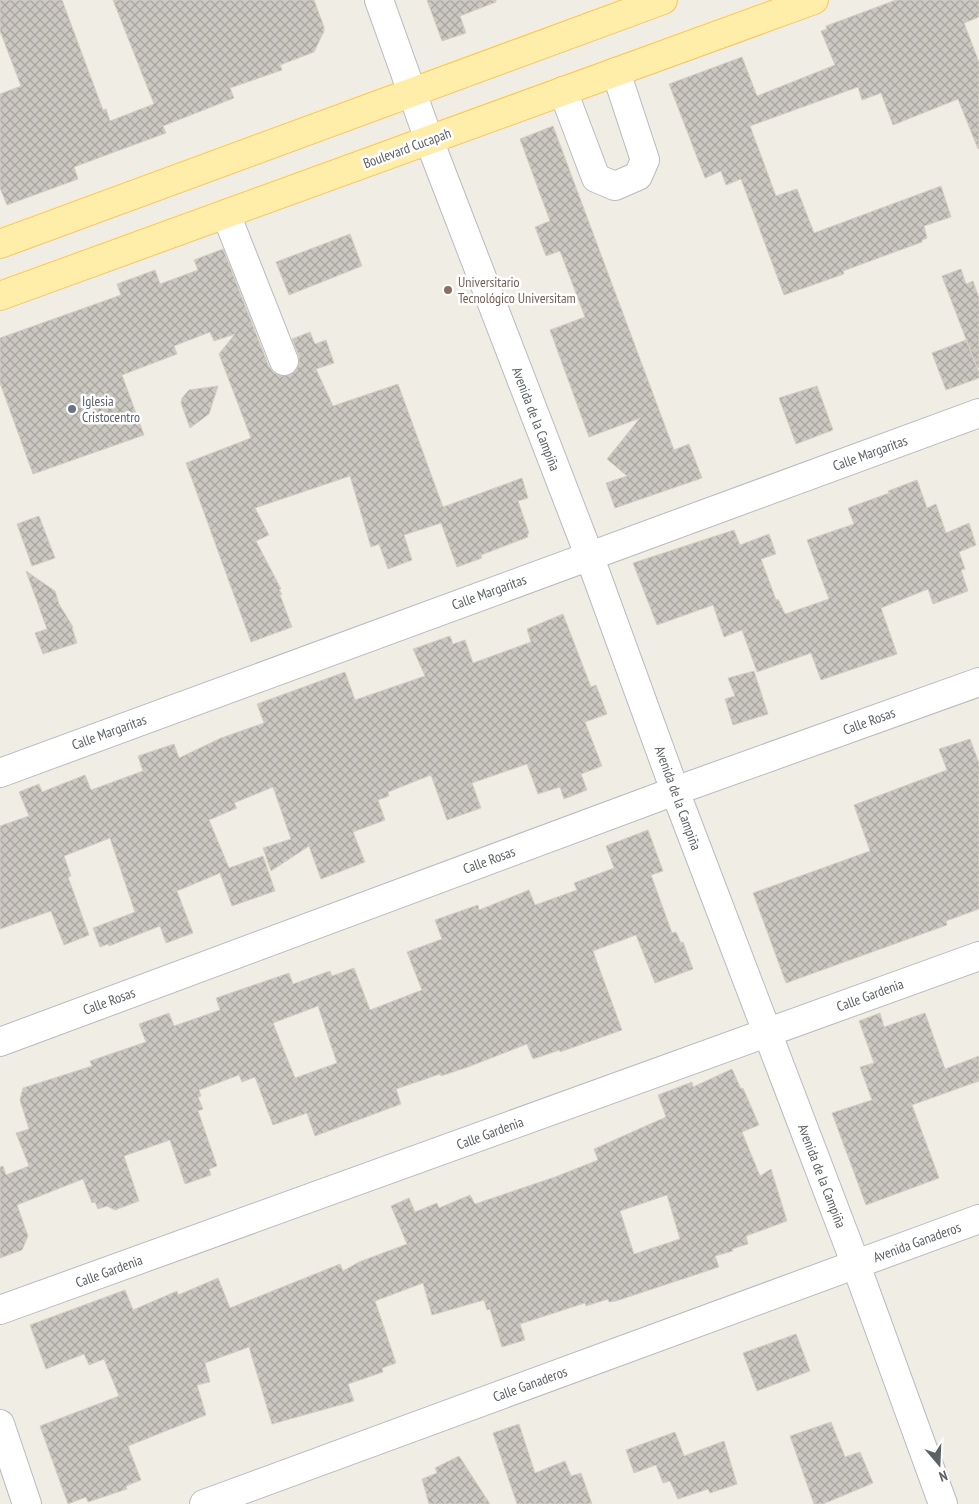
<svg xmlns="http://www.w3.org/2000/svg" width="979" height="1504" font-family="'PT Sans Narrow',sans-serif">
<defs>
<pattern id="building-cross-hatch" width="8" height="8" patternUnits="userSpaceOnUse" patternTransform="scale(1.25)"><rect width="8" height="8" fill="#cbc7c1"/><path d="M0 0l8 8M0 8l8-8" fill="none" stroke="#a8a5a1"/></pattern>
</defs>
<rect width="100%" height="100%" fill="#f0ede4"/>
<path fill="url(#building-cross-hatch)" stroke="#d6cec2" fill-rule="evenodd" d="M0 0H62L103 110 106 109 110 121 154 104 113 0H314L324 27V31L314 52 280 65 282 70 230 88 234 98 163 126 166 133 74 167 78 179 7 205 0 188V94L21 86 0 31Z
M427 0H496V2L460 16 466 33 442 41Z
M896 0H979V17L964 23 979 62V148L978 149 958 99 893 125 881 93 862 100 858 87 750 126 776 196 797 189 814 233 941 186 951 217 924 226 927 238 922 240V242L843 271 844 274 784 295 741 179 726 185 721 171 705 178 669 84 742 57 757 96 835 65 821 31 827 29 826 26Z
M553 126 674 450 689 444 702 478 615 508 606 483 627 476 607 459 640 418 589 437 550 330 585 317 560 251 546 256 535 227 550 221 520 139Z
M350 234 362 266 289 295 276 262Z
M223 249 269 367 274 373 282 376 290 375 296 371 299 364V356L292 339 310 332 315 344 326 340 334 363 316 369 333 406 398 384 443 507 522 478 528 498 518 501 529 533 527 534 528 537 481 555 482 558 457 567 441 523 404 535 412 560 388 569 379 544 371 547 350 476 255 508 269 535 256 541 281 589 279 590 282 594 280 595 292 627 251 642 186 463 251 438 219 354 235 334 214 341 210 332 174 346 177 354 122 375 144 435 33 474 0 383V338L121 295 117 284 155 270 160 284 198 270 194 260Z
M961 269 966 284 973 281 979 298V368H977L942 276Z
M966 340 979 372V378L946 390 932 353Z
M218 386 209 414 190 428 181 403 182 398 189 390Z
M817 386 833 430 796 444 779 398Z
M917 480 927 508 936 504 946 533 969 523 976 545 959 552 965 569 961 570 968 591 933 604 928 589 881 608 897 654 821 680 811 653 757 672 742 630 724 637 713 605 657 625 633 563 734 530 740 545 769 534 776 554 761 559 776 600 778 599 785 614 829 599 807 540 854 524 848 508 889 493 888 491Z
M39 516 55 558 32 566 17 524Z
M26 571 55 591 59 604 73 627 72 628 77 643 43 654 35 633 47 629Z
M563 614 591 687 596 685 607 714 585 722 602 766 581 774 587 790 564 799 560 787 538 794 527 764 472 783 481 808 447 820 431 775 388 792 389 796 378 800 385 820 353 832 365 862 321 879 309 846 271 871 263 848 291 839 273 787 234 803 237 808 209 820 229 868 263 856 275 891 232 906 220 873 177 891 193 933 166 943 160 926 109 946 108 944 100 947 93 928 135 912 110 838 64 856 71 876 68 877 89 935 64 945 51 911 0 929V826L29 816 19 792 39 784 42 792 85 775 91 790 143 771 138 756 174 744 179 758 221 738 264 723 257 704 345 672 355 700 425 676 413 649 450 636 453 644 465 640 473 663 531 642 527 629Z
M754 671 768 714 733 725 725 699 735 696 728 678Z
M970 739 979 763V909L946 921 947 925 786 983 753 893 870 851 854 805 947 770 939 749Z
M648 830 663 871 651 875 672 933 676 932 681 943 683 942 693 969 655 983 636 935 593 951 622 1030 560 1052V1050L533 1059 527 1044 468 1067 441 1076 440 1074 396 1089 401 1104 315 1136 307 1113 273 1125 255 1077 242 1082 239 1075 199 1090 201 1096 198 1097 203 1109 198 1111 217 1166 209 1169 211 1175 185 1184 170 1140 124 1156 139 1201 115 1210 107 1206 98 1209 95 1202 92 1203 83 1179 17 1205 28 1236 22 1250 0 1258V1167L3 1166 6 1175 29 1166 16 1133 29 1129 20 1100 23 1088 92 1066 90 1061 146 1042 139 1024 169 1013 174 1026 220 1010 216 998 289 973 293 984 330 971 332 976 354 968 370 1010 422 990 407 952 442 939 435 920 478 905 479 910 529 890 535 905 577 890 574 883 614 868 606 846ZM318 1006 337 1063 295 1078 273 1023Z
M880 1013 884 1027 925 1013 945 1069 979 1056V1081L912 1105 939 1178 866 1205 832 1113 872 1100 860 1067 874 1063 859 1021Z
M732 1069 741 1089 743 1088 759 1125 742 1132 760 1176 771 1169 787 1221 746 1236 748 1244 732 1249 733 1251 715 1256 719 1267 616 1301 609 1302 608 1299 586 1306 585 1303 520 1324 525 1340 502 1347 490 1309 487 1310 484 1300 432 1315 423 1283 375 1301 396 1363 382 1368 383 1372 348 1384 354 1401 272 1424 249 1347 205 1363 210 1382 197 1385 206 1415 128 1446 141 1480 126 1486 127 1489 88 1502 86 1497 68 1504 40 1426 119 1396 104 1359 89 1365 84 1354 46 1369 30 1325 125 1290 133 1310 177 1291 178 1295 218 1278 230 1308 340 1264 343 1271 359 1262 407 1244 391 1206 409 1198 415 1212 437 1203 439 1208 470 1195 475 1204 555 1177 598 1160 594 1149 666 1117 658 1095 692 1082 693 1087ZM667 1195 680 1239 634 1254 620 1211Z
M796 1334 810 1371 757 1391 743 1353Z
M831 1422 845 1457 860 1452 873 1483 823 1504H814L790 1436Z
M519 1424 535 1473 565 1461 571 1476 581 1473 592 1504H517L493 1433Z
M675 1432 684 1456 724 1441 737 1484 710 1493 708 1489 678 1499 670 1481 663 1483 656 1465 634 1473 626 1450Z
M459 1456 490 1504H429L422 1479 437 1473 435 1468Z"/>
<g fill="none" stroke-linecap="round" stroke-linejoin="round">
<g stroke="#b7bbbf" stroke-width="30">
<path id="minor" d="M379 0 429 140 589 555 675 791 856 1265 943 1504
M563 91 596 178 615 186 638 176 645 160 616 72
M226 214 284 361
M0 773 979 413
M0 1042 675 791 979 682
M0 1310 979 956
M0 1424 27 1504
M204 1504 979 1219"/>
</g>
<g stroke="#ffc54e" stroke-width="30">
<path id="major" d="M0 244 663 0
M0 296 814 0"/>
</g>
<use href="#minor" stroke="#fff" stroke-width="28"/>
<use href="#major" stroke="#ffedaa" stroke-width="28"/>
</g>
<circle fill="#8d6e63" stroke="#fff" stroke-width="2" cx="448" cy="290" r="5"/>
<circle fill="#6b7280" stroke="#fff" stroke-width="2" cx="72" cy="409" r="5"/>
<g text-anchor="middle" dominant-baseline="central" stroke-width="5" stroke-linejoin="round" paint-order="stroke">
<g font-size="14" fill="#5c6166" stroke="#fff">
<text transform="translate(407 148) rotate(-20)">Boulevard Cucapah</text>
<text transform="translate(536 419) rotate(69)">Avenida de la Campiña</text>
<text transform="translate(870 453) rotate(-20)">Calle Margaritas</text>
<text transform="translate(489 592) rotate(-20)">Calle Margaritas</text>
<text transform="translate(869 721) rotate(-20)">Calle Rosas</text>
<text transform="translate(109 732) rotate(-20)">Calle Margaritas</text>
<text transform="translate(678 798) rotate(70)">Avenida de la Campiña</text>
<text transform="translate(489 860) rotate(-20)">Calle Rosas</text>
<text transform="translate(870 995) rotate(-20)">Calle Gardenia</text>
<text transform="translate(109 1001) rotate(-20)">Calle Rosas</text>
<text transform="translate(490 1133) rotate(-20)">Calle Gardenia</text>
<text transform="translate(822 1176) rotate(69)">Avenida de la Campiña</text>
<text transform="translate(917 1242) rotate(-20)">Avenida Ganaderos</text>
<text transform="translate(109 1271) rotate(-20)">Calle Gardenia</text>
<text transform="translate(530 1384) rotate(-20)">Calle Ganaderos</text>
</g>
<g font-size="14" fill="#785e54" stroke="#fff" text-anchor="start">
<text x="458" y="282">Universitario<tspan x="458" dy="16">Tecnológico Universitam</tspan></text>
</g>
<g font-size="14" fill="#5b616d" stroke="#fff" text-anchor="start">
<text x="82" y="401">Iglesia<tspan x="82" dy="16">Cristocentro</tspan></text>
</g>
</g>
<g transform="translate(939 1464) rotate(161)" stroke="#ffffff" stroke-width="4" paint-order="stroke">
<path d="M0-4L9 19L0 12L-9 19Z" fill="#5c6166"/>
<text y="-8" font-size="14" font-weight="bold" text-anchor="middle" fill="#5c6166">N</text>
</g>
</svg>
